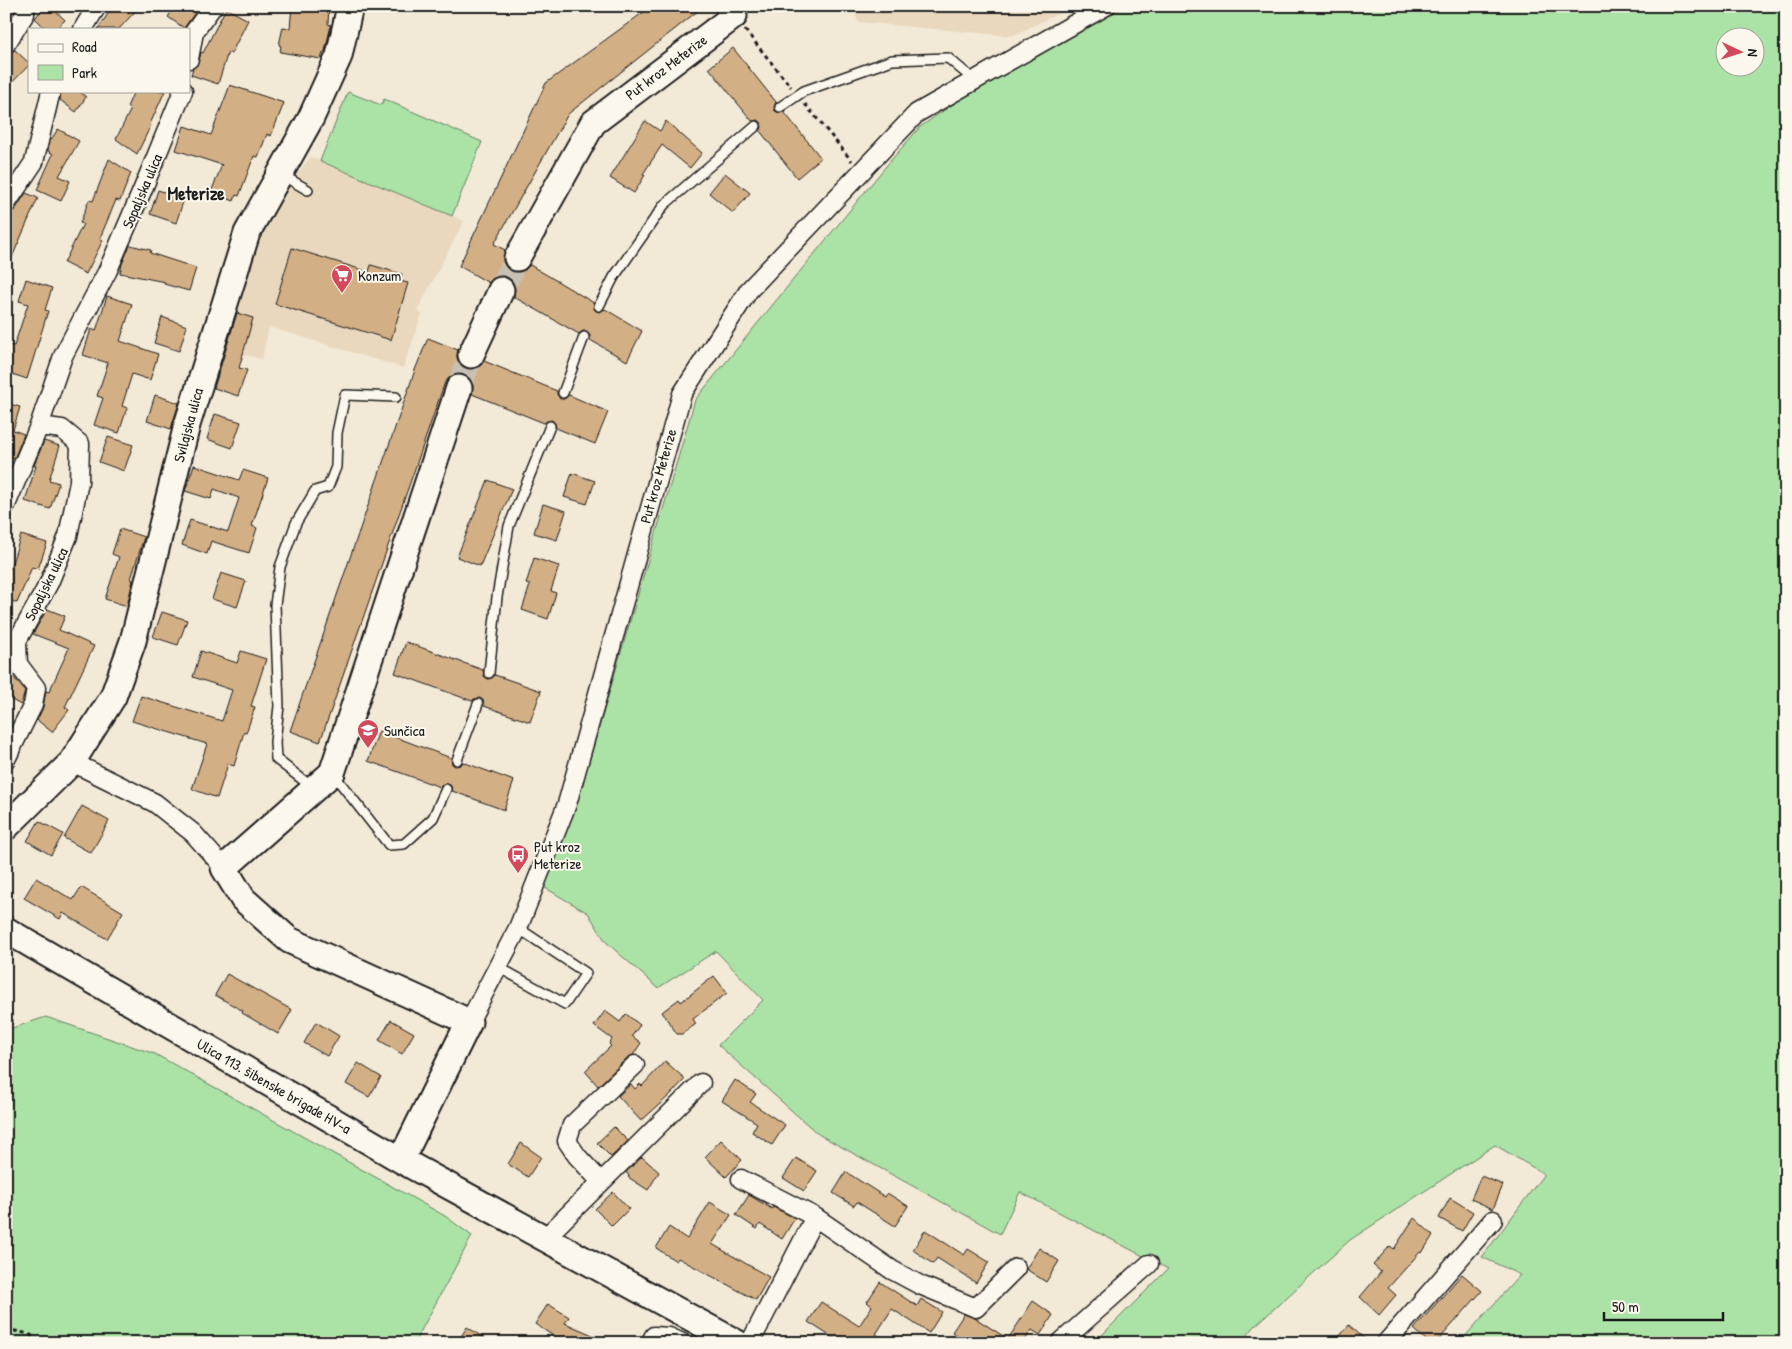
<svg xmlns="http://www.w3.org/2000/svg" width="1792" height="1349" font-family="'Patrick Hand',sans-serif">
<rect width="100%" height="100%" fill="#f3e9d7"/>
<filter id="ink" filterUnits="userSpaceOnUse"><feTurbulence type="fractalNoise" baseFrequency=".02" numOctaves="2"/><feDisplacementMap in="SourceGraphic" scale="10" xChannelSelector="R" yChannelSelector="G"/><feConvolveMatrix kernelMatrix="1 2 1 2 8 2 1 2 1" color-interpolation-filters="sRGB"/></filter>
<g filter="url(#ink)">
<path fill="#e9d8be" d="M853 6H1074L1012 36 858 22Z
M310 157 464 221 417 311 422 314 403 368 269 327 262 359 217 348 250 253 277 201Z"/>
<path fill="#abe2a6" stroke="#647f61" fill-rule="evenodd" d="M1126 6H1786V1343H1459L1520 1275 1482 1257 1544 1174 1495 1145 1350 1240 1255 1326 1241 1343H1110L1099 1338 1168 1269 1020 1192 1000 1234 818 1134 718 1045 763 1000 716 951 658 988 606 942 588 913 542 886 576 806 695 400 886 166 920 127 975 89ZM1724 38H1754V68H1724Z
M348 92 381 105 384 99 482 142 452 216 320 161Z
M46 1017 155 1054 445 1216 472 1236 416 1340 419 1343H6V1030Z"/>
<path fill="#d3af85" stroke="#1c1c1c" d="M45 6H50L65 20 56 29H46L35 18Z
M113 6H140L119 29H98Z
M175 6H191L197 10 184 28 168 17Z
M292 6H329L328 24 331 25 325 51 323 53 321 59 280 52 281 46 279 45 283 27 290 28Z
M652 6H704L568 114 494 244 505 250 503 259 504 265 510 270 518 272 525 270 530 265 594 303 593 307 596 311 600 312 605 309 642 331 627 361 590 340V336L587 331H583L579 334 514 297 515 288 513 282 507 277 499 276 493 278 489 283 459 266 546 83Z
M226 8 248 20 231 54 228 52 218 84 191 75 193 68 199 61 201 52 203 53Z
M733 48 776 102 774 107 775 111 780 113 784 112 821 158 797 178 760 131 762 128 761 122 758 120 752 121 709 68Z
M15 50 29 63V65L6 89V55Z
M230 85 284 103 271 136 267 134 258 157 254 156 239 196 236 195 234 201 211 192 222 165 176 150 184 126 211 135Z
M61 91H79L86 97 76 112 60 100Z
M134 91H165L150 124 151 125 137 154 116 139 131 109 127 107Z
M645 121 660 131 666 121 702 153 690 168 662 145 643 174 645 175 634 193 610 178Z
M58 129 79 141 59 176 70 181 61 201 37 190 53 154 48 151 49 143Z
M109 159 131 173 120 201 116 200 100 238 103 240 86 274 64 263 83 224 80 223 89 200 93 201Z
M725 173 750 193 733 213 709 193Z
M158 190 184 199 176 223 150 214Z
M26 193 38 198 6 271V214L15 210Z
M130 245 151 250 150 253 196 268 189 291 164 284 165 282 120 273 122 264Z
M292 248 369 272 371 265 402 274 400 281 408 283 391 340 275 304Z
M26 279 52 288 45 310 48 311 27 379 6 372V358L10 345 14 346 28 304 19 301Z
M107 296 132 304 120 341 158 354 150 380 132 374 122 406 127 408 119 433 94 425 103 398 97 396 108 363 83 355 91 329 96 331Z
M237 313 253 318 239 368 247 370 238 396 214 388Z
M162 317 187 326 179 351 154 343Z
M428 338 458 350 457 357 459 363 465 368 473 369 479 367 484 361 557 391V394L560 399H564L569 395 608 412 595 444 556 428 555 423 552 420 547 421 544 423 472 394 473 385 470 379 464 375 456 374 445 382 320 742 290 731 415 370Z
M155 395 179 403 171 429 147 421Z
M6 403 20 407 13 430 24 434 14 459 6 457Z
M215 414 241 422 232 448 207 439Z
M108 437 133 445 124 471 99 462Z
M44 441 60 446 49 480 59 483 50 509 25 501 36 466H34Z
M194 465 239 480 243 470 268 478 252 526 257 528 249 553 211 541 207 554 182 545 190 520 228 532 239 498 214 489 211 499 185 491Z
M572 473 595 481 587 504 564 497Z
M488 480 512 489 480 566 457 557Z
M543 504 566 511 557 540 534 533Z
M120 529 144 537 131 579 133 580 127 606 105 599 119 557 112 554Z
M21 535 47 543 38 569 32 567 17 603 6 599V568L10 569Z
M534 558 559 566 551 591 556 593 548 619 522 610 530 585 526 584Z
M221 573 246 581 237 607 212 599Z
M47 609 65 616 59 630 94 646 65 707 69 710 52 732 37 720 43 707 46 691 49 692 69 648 33 634Z
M162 612 187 620 178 645 153 637Z
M406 642 483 670 484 676 488 679 492 678 495 675 541 691 530 722 484 706 483 700 480 698 474 699 472 701 395 673Z
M201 651 237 663 241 651 266 659 251 706 255 707 246 733 244 732 234 766 228 764 217 798 192 789 207 744 132 721 141 696 222 721 232 690 193 677Z
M6 668 25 691 21 705 6 697Z
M379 731 451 758 452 764 455 766 461 765 463 762 514 781 504 810 452 791 451 786 448 783 443 784 440 787 368 761Z
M82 806 109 821 91 853 64 838Z
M39 821 63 834 51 855 27 841Z
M36 878 73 900 81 887 123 912 107 939 63 913 60 919 24 898Z
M227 974 292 1010 278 1034 242 1013 243 1011 215 995Z
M714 976 727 993 693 1019 696 1024 682 1034H677L662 1012 679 999 681 1002Z
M605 1011 620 1022 626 1014 640 1025 632 1036 641 1043 633 1055 628 1057 598 1086 585 1071 611 1046 609 1044 612 1039 594 1026Z
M391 1020 414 1033 402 1054 379 1040Z
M316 1022 339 1036 327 1056 304 1043Z
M665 1061 685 1079 670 1095 641 1121 618 1096 631 1084 635 1089 640 1084 642 1086Z
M358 1063 381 1077 369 1097 346 1084Z
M735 1080 756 1094 750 1102 785 1125 772 1145 752 1132 757 1123 722 1101Z
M614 1127 628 1141 611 1157 597 1143Z
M721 1140 742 1160 726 1177 705 1157Z
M521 1143 541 1157 528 1177 508 1164Z
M642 1157 659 1172 648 1190 628 1177 629 1176 626 1172Z
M796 1158 817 1171 804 1191 783 1178Z
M846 1172 885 1197 887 1193 908 1206 895 1226 857 1202 854 1206 833 1193Z
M1481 1176 1503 1185 1493 1209 1471 1199Z
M613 1192 629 1209 612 1226 595 1209Z
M749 1195 772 1209 773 1207 795 1218 782 1239 760 1224 757 1229 736 1215Z
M1450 1198 1473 1212 1462 1231 1439 1218Z
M710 1202 731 1215 712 1244 769 1277 756 1300 678 1258 676 1261 656 1248 669 1227 687 1239Z
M1414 1218 1433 1235 1422 1253 1420 1252 1388 1288 1396 1295 1379 1315 1360 1297 1381 1272 1373 1265 1390 1246 1394 1249Z
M925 1230 964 1255 968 1249 989 1262 976 1283 937 1258 933 1264 913 1250Z
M1039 1248 1059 1261 1046 1282 1026 1269Z
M1462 1274 1482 1291 1436 1343H1429L1414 1329Z
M880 1282 917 1306 921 1299 942 1312 929 1333 892 1309 876 1334 889 1343H841L808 1322 821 1302 859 1326 872 1306 867 1302Z
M1033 1301 1053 1315 1040 1335 1032 1330 1023 1343H969L952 1332 964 1314 975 1318 1008 1339Z
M548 1304 569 1317 565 1323 611 1343H564L535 1324Z
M1349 1325 1369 1343H1334Z
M467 1327 492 1343H457Z"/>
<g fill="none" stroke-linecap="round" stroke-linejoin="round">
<path stroke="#c8c0b2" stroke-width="25" stroke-dasharray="25 12" stroke-linecap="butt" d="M501 290 517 258
M459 388 471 355"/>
<g stroke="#1c1c1c" stroke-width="12">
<path id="lane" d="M780 107 804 91 892 60 948 58 974 80
M282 175 308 190
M599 306 614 277 664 205 756 126
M563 393 584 337
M489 673 497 597 509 526 550 426
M457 760 478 704
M334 775 389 845 404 844 433 818 446 789
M312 787 276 759 275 742 279 706 275 605 280 567 296 523 315 491 328 487 336 467 337 433 345 395 396 397
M498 967 565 1004 586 973 518 928"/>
</g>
<g stroke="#1c1c1c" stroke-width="21">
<path id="street" d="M83 29 97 6
M6 44 25 14V6
M189 59 194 32 213 6
M6 204 34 162 51 91
M6 505 39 426
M6 759 33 705 36 688 18 664 17 641 49 583 68 536 79 482 80 444 62 429 39 426 63 356 108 270 142 191 183 91
M72 762 155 803 193 833 224 868
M469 1022 518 928 567 804 682 394 749 290 917 113 1106 6
M741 1179 815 1217 892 1270 920 1285 976 1308 1016 1268
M601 1182 577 1156 567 1141 572 1125 635 1065
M545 1238 701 1083
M650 1343 654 1336 669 1337 682 1343
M750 1343 815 1217
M1060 1343 1149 1264
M1386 1343 1493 1220"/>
</g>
<g stroke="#1c1c1c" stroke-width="29">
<path id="secondary" d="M517 258 593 123 734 16 728 6
M471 355 501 290
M6 827 72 762 113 697 133 641 187 425 247 233 311 118 339 56 350 6
M6 930 401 1160 737 1343
M401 1160 469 1022 289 940 243 899 224 868 332 773 459 388"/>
</g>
<path stroke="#1c1c1c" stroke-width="3" stroke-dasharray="4 4" stroke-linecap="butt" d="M745 30 791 87
M805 104 852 161
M6 1329 29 1334 42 1343"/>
<use href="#lane" stroke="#fbf7ec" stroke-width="9"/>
<use href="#street" stroke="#fbf7ec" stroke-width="18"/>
<use href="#secondary" stroke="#fbf7ec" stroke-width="25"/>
</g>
</g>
<defs>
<g id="supermarket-pin" transform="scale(1.125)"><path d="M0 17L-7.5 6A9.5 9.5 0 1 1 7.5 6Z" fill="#d1495b" stroke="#fbf7ec"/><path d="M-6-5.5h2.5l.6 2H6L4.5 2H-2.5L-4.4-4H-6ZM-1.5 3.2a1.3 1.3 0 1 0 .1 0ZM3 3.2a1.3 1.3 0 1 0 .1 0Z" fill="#fff"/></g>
<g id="school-pin" transform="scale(1.125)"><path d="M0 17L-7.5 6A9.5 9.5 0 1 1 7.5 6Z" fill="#d1495b" stroke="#fbf7ec"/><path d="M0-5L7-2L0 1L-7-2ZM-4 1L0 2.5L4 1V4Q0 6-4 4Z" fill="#fff"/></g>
<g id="bus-pin" transform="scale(1.125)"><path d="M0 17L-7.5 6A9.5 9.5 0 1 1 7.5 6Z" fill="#d1495b" stroke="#fbf7ec"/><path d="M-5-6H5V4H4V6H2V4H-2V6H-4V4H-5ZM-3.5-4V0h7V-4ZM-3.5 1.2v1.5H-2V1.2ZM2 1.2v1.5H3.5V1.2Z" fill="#fff"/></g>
</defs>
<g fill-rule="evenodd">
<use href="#supermarket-pin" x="342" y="275"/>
<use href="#school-pin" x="368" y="730"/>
<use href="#bus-pin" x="518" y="855"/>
</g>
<g text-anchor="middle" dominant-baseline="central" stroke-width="4" stroke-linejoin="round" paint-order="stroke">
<g font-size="15" fill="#1c1c1c" stroke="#fbf7ec">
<text transform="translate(666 67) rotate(-37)">Put kroz Meterize</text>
<text transform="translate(142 191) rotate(-67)">Sopaljska ulica</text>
<text transform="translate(188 425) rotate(-75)">Svilajska ulica</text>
<text transform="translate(658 476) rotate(-74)">Put kroz Meterize</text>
<text transform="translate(46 584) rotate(-64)">Sopaljska ulica</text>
<text transform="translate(274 1086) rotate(30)">Ulica 113. šibenske brigade HV-a</text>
</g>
<g font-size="15" fill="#1c1c1c" stroke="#fbf7ec" text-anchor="start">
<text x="358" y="275">Konzum</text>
<text x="384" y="730">Sunčica</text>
<text x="534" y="846">Put kroz<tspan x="534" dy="17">Meterize</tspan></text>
</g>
<g font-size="18" font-weight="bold" fill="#1c1c1c" stroke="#fbf7ec">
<text x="196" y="193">Meterize</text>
</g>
</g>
<rect width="1792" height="1349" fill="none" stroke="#fbf7ec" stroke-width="25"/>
<rect x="12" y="12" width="1767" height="1324" fill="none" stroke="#1c1c1c" stroke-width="2" filter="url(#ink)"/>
<rect x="28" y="28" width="162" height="65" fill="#fbf7ec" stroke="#a29f99"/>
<rect x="38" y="44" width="25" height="8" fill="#fbf7ec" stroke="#a29f99"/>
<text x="72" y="52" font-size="15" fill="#1c1c1c">Road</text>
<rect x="38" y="65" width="25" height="15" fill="#abe2a6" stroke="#a29f99"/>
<text x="72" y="78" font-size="15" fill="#1c1c1c">Park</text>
<g transform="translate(1740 52) rotate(94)"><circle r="24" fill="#fbf7ec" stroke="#a29f99"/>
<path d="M0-4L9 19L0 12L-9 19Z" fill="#d1495b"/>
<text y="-8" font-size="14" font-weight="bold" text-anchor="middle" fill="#1c1c1c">N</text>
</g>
<path d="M1604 1312v8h119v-8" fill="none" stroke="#1c1c1c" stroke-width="2.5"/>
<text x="1612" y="1312" font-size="15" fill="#1c1c1c" stroke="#fbf7ec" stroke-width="4" paint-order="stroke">50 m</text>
</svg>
